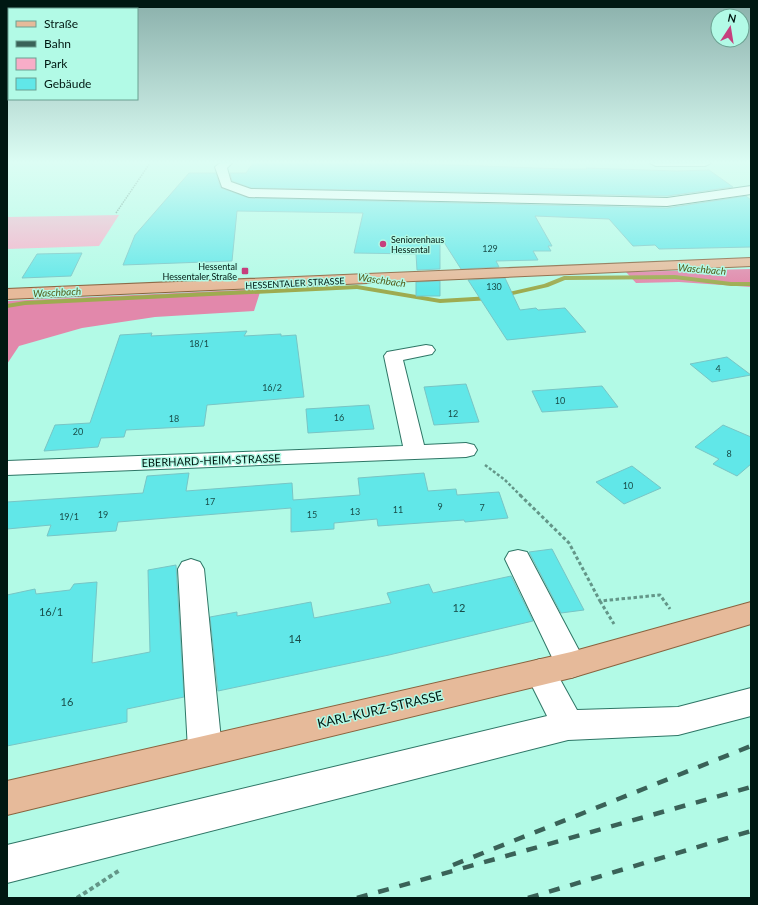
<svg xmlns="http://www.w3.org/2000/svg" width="758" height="905" font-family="Lato,sans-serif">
<rect width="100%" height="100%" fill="#b2fae6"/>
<path fill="#f8adc8" d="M119 215 99 246 7 249V217Z"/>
<path fill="#e288ab" d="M751 269V287L679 282 636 283 626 272Z
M261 289 254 311 155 317 82 328 19 346 7 364V301Z"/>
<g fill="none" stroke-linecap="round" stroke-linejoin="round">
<path fill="#9eab50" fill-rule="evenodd" d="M675 275 731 282H751V286H731L675 279 565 280 548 287 491 300 440 303 357 289 25 305 7 308V304L25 301 357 285 440 299 491 296 544 284 564 276Z"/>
</g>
<path fill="#61e7e8" stroke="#78c5c5" d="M253 163H401L564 169H587L586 168 677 171 709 170 733 187 667 196 251 188 232 181 230 173H246Z
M189 173H216L221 188 249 198 667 208 746 196 751 200V247L659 249 655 245 633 246 609 219 535 216 552 246H548L551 251H533L538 260 496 261 499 267 461 269 440 236V269L417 270 416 254 354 253 363 213 237 211 232 261 123 265 135 235Z
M82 253 71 276 22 278 37 254Z
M505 278 520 310 536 308 538 310 565 308 586 332 507 340 468 280Z
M440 281V296H416V282Z
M247 331 244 336 281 334V336L296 335 304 397 207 405 204 426 126 430 124 437 101 438 98 447 44 451 55 425 90 423 120 335 152 333 151 336Z
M727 357 751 375 712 382 690 364Z
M466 384 479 422 434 425 424 387Z
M602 386 618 407 542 412 532 391Z
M369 405 374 429 308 433 306 409Z
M723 425 751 437V464L737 476 713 464 719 459 695 447Z
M632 466 661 488 624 504 596 482Z
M189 473 186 491 292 483 293 500 360 495 358 478 424 473 428 491 456 489 457 495 499 492 508 518 465 522 464 520 378 526 377 519 334 523V529L291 532V508L118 522 116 531 47 536 51 525 7 529V502L143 493 147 476Z
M552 549 584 610 561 613 529 552Z
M176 565 184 697 127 709V722L7 746V595L35 589 36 594 70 590 74 584 97 582 92 663 150 652 148 570Z
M511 576 533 621 389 655 218 691 210 617 237 612V616L311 602 314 618 391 603 387 593 429 584 433 593Z"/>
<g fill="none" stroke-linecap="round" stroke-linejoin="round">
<g stroke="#2e7666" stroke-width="2">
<path id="minor" d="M220 163H232L227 168 231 182 251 189 667 198 751 186V194L667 206 249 197 222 187 215 167Z
M650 163H711L705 166H656Z
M426 345 432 346 435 350 432 354 403 360 424 445 466 443 474 445 477 450 474 455 466 457 7 475V461L403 446 384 356 387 352Z
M518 550 527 552 582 656 586 665 582 674 571 678 560 674 505 559 509 552Z
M191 559 200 562 204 569 222 750 217 761 205 765 193 761 188 750 178 569 182 562Z
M540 659 551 663 577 710 678 707 751 688V716L678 735 568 740 7 883V845L547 716 525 672 529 663Z"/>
</g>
<g stroke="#8a633f" stroke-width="2">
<path id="major" d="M751 258V266L7 299V289Z
M751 602V624L571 678 7 815V781L571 652Z"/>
</g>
<path stroke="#639688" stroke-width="1.5" stroke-dasharray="1.5 1" stroke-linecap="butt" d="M116 213 150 163"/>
<path stroke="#639688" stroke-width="2.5" stroke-dasharray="3 2" stroke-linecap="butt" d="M485 465 505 480 521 496"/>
<path stroke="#639688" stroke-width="3" stroke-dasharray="3.5 2.5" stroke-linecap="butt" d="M520 495 569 543 600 601 660 595 670 609
M600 601 614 624"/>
<path stroke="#639688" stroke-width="4" stroke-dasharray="4.5 3" stroke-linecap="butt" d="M77 898 120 870"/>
<use href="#minor" fill="#fff" fill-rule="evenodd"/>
<use href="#major" fill="#e6ba9a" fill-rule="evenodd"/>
<path stroke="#3a6258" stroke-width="4.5" stroke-dasharray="11 11" stroke-linecap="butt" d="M453 865 751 746
M357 898 751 787
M528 898 751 831"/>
</g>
<linearGradient id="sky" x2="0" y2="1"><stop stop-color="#8ab0ab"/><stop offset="0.56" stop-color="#dcfdf4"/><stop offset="1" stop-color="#dcfdf4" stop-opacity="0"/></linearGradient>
<rect width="758" height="290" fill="url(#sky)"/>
<g fill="#c63f7d" stroke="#b2fae6" stroke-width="1.5">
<circle cx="383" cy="244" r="4"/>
<rect x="241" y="267" width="8" height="8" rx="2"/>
</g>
<g text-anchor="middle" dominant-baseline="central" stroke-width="3" stroke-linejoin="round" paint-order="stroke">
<g font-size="9" fill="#001812" stroke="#b2fae6" text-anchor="start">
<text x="391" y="239">Seniorenhaus<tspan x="391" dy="10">Hessental</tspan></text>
<text x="237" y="266" text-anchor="end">Hessental<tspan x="237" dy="10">Hessentaler Straße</tspan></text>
</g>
<g font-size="9" fill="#184c48">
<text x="490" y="248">129</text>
<text x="494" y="286">130</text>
<text x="199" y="343">18/1</text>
<text x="718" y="368">4</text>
<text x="272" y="387">16/2</text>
<text x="560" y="400">10</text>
<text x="453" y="413">12</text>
<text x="339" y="417">16</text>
<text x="174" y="418">18</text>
<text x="78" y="431">20</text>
<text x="729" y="453">8</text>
<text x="628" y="485">10</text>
<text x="210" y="501">17</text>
<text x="440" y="506">9</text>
<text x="482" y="507">7</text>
<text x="398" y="509">11</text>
<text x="355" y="511">13</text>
<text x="103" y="514">19</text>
<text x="312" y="514">15</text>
<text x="69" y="516">19/1</text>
</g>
<g font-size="9" fill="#001812" stroke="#b2fae6">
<text transform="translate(295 283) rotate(-3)">HESSENTALER STRASSE</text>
</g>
<g font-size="10" font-style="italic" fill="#535b19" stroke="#b2fae6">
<text transform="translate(702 269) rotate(5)">Waschbach</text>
<text transform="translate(382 280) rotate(8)">Waschbach</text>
<text transform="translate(57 292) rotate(-3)">Waschbach</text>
</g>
<g font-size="11" fill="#001812" stroke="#b2fae6">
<text transform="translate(211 460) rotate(-2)">EBERHARD-HEIM-STRASSE</text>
</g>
<g font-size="11" fill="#184c48">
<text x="459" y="607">12</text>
<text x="51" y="611">16/1</text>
<text x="295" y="638">14</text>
<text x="67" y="701">16</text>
</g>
<g font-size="13" fill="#001812" stroke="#b2fae6">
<text transform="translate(380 709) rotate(-13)">KARL-KURZ-STRASSE</text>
</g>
</g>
<rect width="758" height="905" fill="none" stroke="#001812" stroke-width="16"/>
<rect x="8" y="8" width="130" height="92" fill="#b2fae6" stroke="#6ba091"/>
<rect x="16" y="21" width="20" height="6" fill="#e6ba9a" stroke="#6ba091"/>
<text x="44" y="28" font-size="12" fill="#001812">Straße</text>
<rect x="16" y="41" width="20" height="6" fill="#3a6258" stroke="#6ba091"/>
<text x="44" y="48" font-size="12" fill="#001812">Bahn</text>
<rect x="16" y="58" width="20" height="12" fill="#f8adc8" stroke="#6ba091"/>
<text x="44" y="68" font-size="12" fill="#001812">Park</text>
<rect x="16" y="78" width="20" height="12" fill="#61e7e8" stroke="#6ba091"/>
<text x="44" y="88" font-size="12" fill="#001812">Gebäude</text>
<g transform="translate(730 28) rotate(12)"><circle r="19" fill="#b2fae6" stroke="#6ba091"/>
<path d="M0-3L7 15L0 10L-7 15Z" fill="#c63f7d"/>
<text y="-6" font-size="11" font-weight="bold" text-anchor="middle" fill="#001812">N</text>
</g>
</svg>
